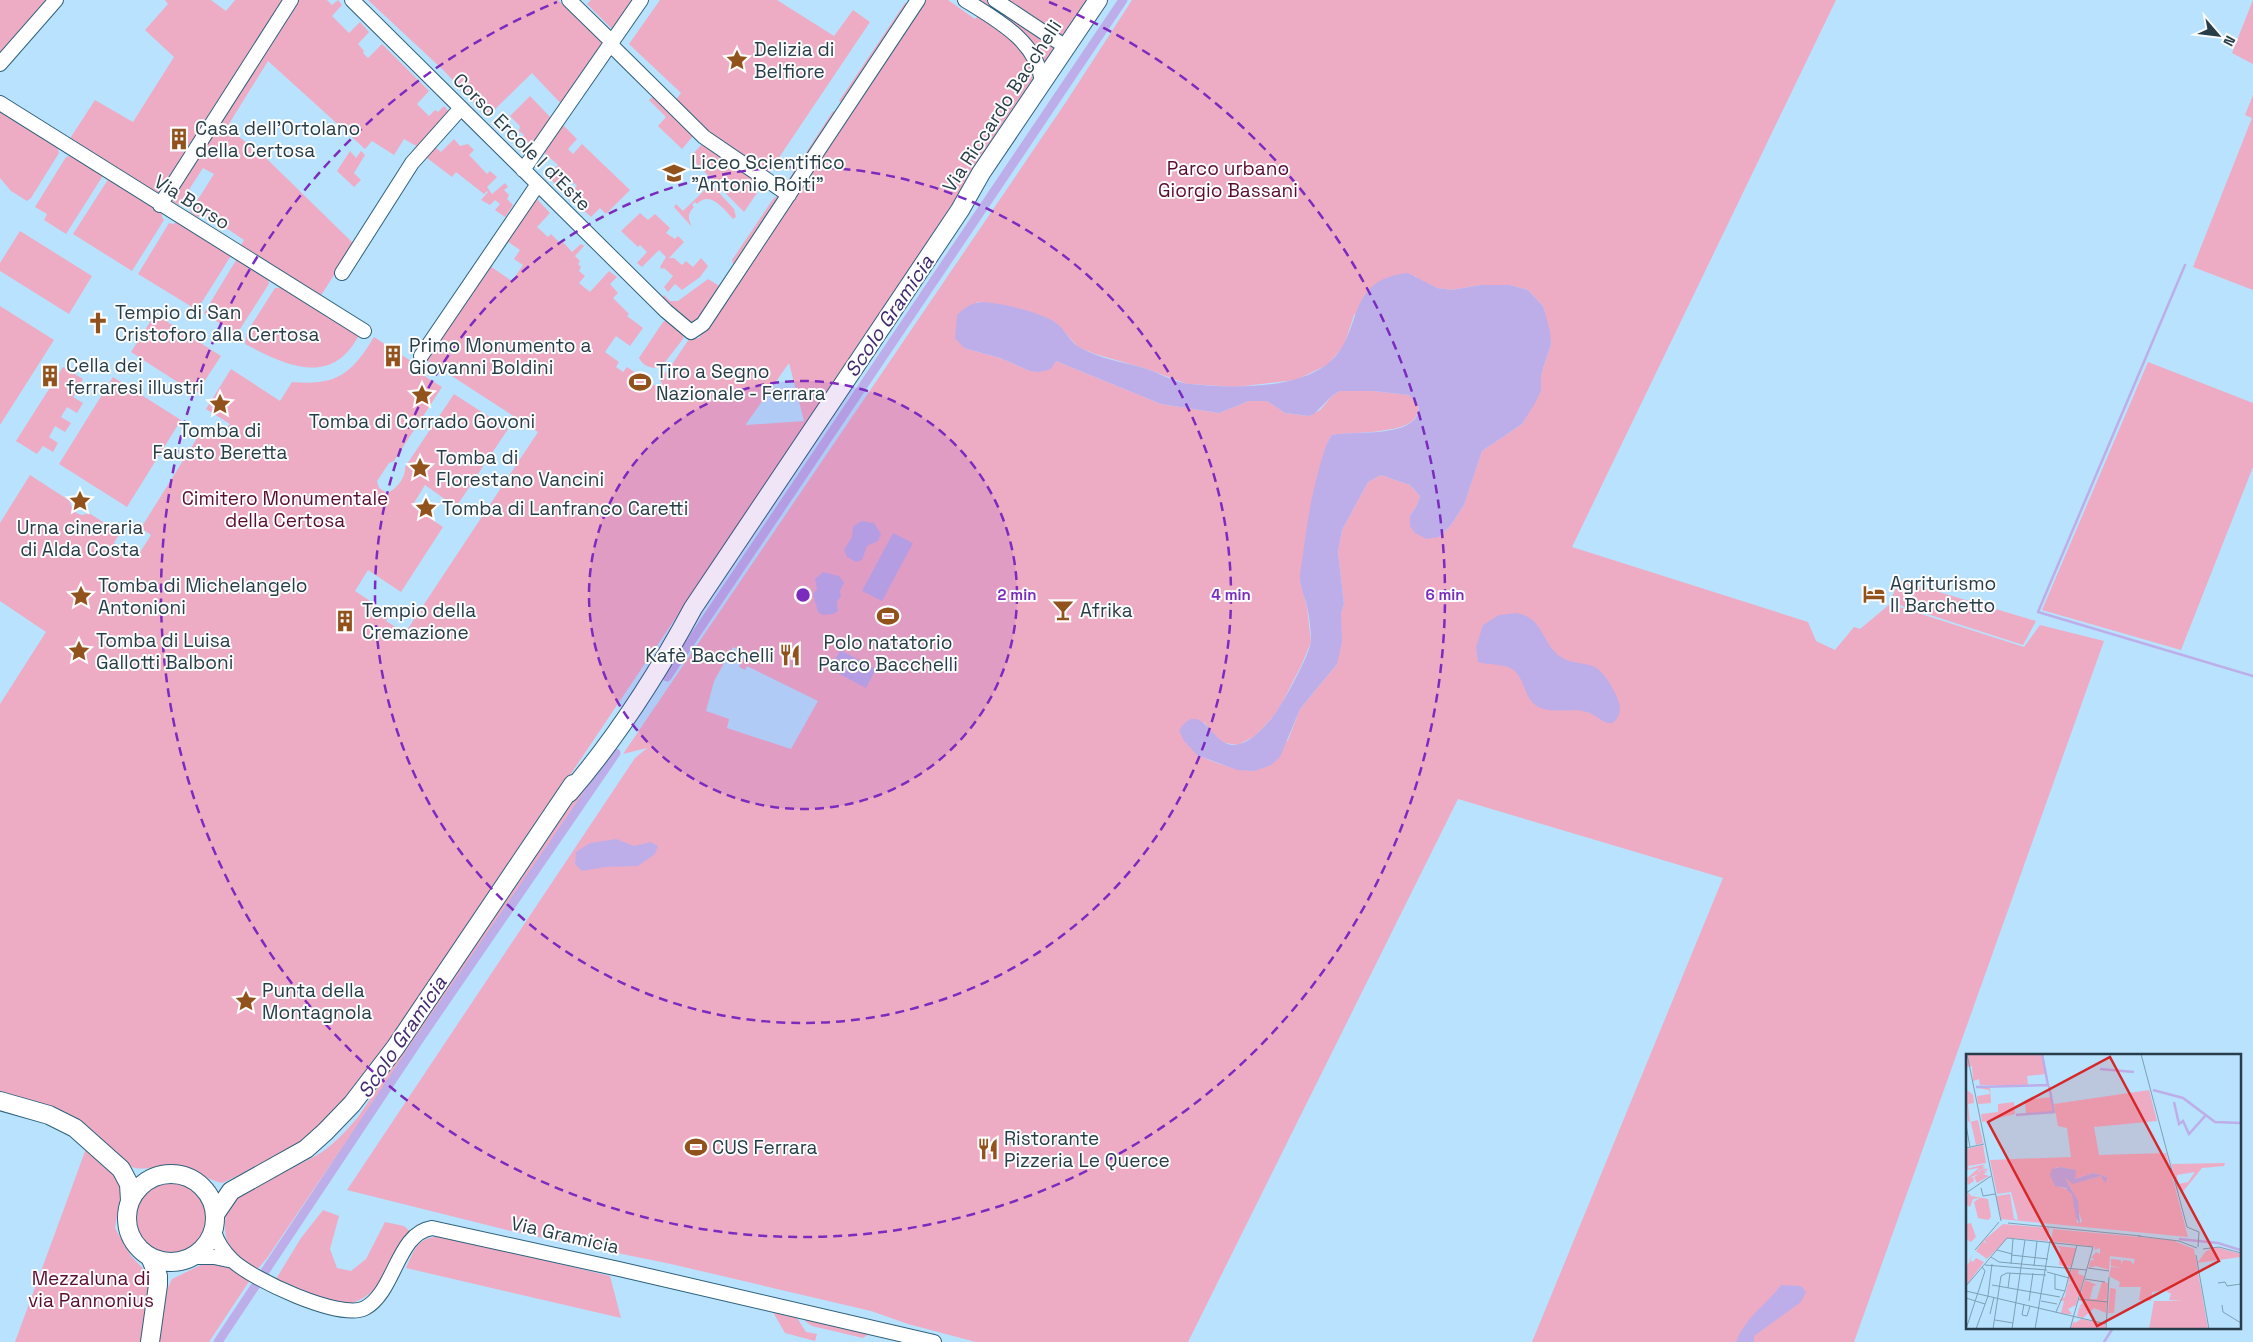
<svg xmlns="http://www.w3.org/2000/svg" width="2253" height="1342" font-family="'Space Grotesk',sans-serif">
<rect width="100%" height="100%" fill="#b8e2fd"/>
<path fill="#eeacc4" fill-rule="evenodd" d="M0 0H47L0 55Z
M165 0H211L226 11 235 0H287L162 195 152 189 151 191 69 140 95 100 133 122 174 57 145 30 168 4Z
M295 0H327L332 5 338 0 342 5 332 16 349 33 360 22 369 32 358 44 364 51 363 53 368 58 382 44 429 91 417 104 429 116 435 110 438 112 444 106 450 113 418 147 404 139 394 155 372 141 365 149 268 61 227 127 269 161 354 244 320 297 241 245 244 240 226 228 227 226 215 219 213 221 201 213 198 218 190 212 214 174 203 168 179 205 168 199Z
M368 0H558L604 44 563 106 532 73 488 116 442 69Z
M591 0H633L613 30 587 4Z
M660 0H777L834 36 853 10 870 22 768 174 711 134 675 101 681 93 629 44Z
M925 0H948L975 19 979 15 1014 39 1034 70V81L1029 92 394 1037 365 1076 319 1129 279 1157 222 1183C208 1180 196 1170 182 1167 163 1163 149 1172 131 1167L73 1117 49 1108 0 1094V704L46 632 0 601V523L30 475 70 501C71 511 79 518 89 513L120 533 114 543 137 557 151 535 141 528 204 427 221 437 230 424 206 409 231 369 280 401 292 382C336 386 352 374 374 337L414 363 415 370 442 387 394 461 389 463 377 481 379 488 387 493C396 490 406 477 405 467L454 394 508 429 456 507 425 485 412 506 443 527 401 592 368 570 355 591 390 614 386 621 405 633 538 432 427 360 490 266 512 281 523 265 514 259 520 250 507 241 536 198 550 213 537 227 548 237 551 234 561 244 563 242 572 252 581 244 584 246 575 256 580 261 578 264 581 267 579 271 585 276 579 283 590 292 609 271 617 277 610 284 618 293 613 298 629 314 627 316 643 328 630 346 616 336 605 352 619 362 616 367 623 372 627 367 660 389 663 386 659 378 669 369 689 339 699 338ZM789 363 804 421 746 425V424Z
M976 0H986L1058 49 1044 65Z
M1002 0H1093L1066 35 1058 36Z
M1132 0H1836L1572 547 1808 622 1816 641 1835 650 1854 627 1860 629 1890 604 2024 647 2040 625 2104 641 1854 1342H1532L1723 878 1458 799 1188 1342H976L908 1324 871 1311 671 1264 515 1232 347 1190 635 758 647 748 623 754 1066 102ZM1415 276 1421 281 1437 288 1452 290 1481 285H1510L1528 290 1543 306 1551 344 1541 375V391L1522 424 1482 451 1464 505 1451 525 1439 537 1410 516 1417 505 1420 496 1410 485 1381 475 1368 482 1342 530 1338 552 1344 604 1341 613 1337 664 1300 709 1288 740 1255 771C1234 770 1216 763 1197 755L1204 722 1215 737 1225 743 1238 745 1255 736 1273 717 1281 705 1302 664 1311 642 1307 607 1300 581 1327 443 1332 435C1349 432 1406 434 1415 418 1417 415 1418 410 1419 407L1409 395 1373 391H1340L1333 395 1320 410 1309 416 1285 413 1267 401H1249L1219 413 1161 404 1056 361 1030 371 1000 358 964 348 977 302 1006 306 1056 323 1078 347 1095 354 1147 369 1187 384 1236 387 1296 380 1327 365 1344 346 1354 315ZM733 647 746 654 739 667 745 670 747 666 818 701 791 749 727 728 729 719 706 711 714 681Z
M2253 0V64L2232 53Z
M905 3 909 6 843 104 839 101Z
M2253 95V290L2193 267 2252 118 2245 115Z
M530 96 553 120 534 149 523 137 524 135 519 131 520 126 510 116Z
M654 96 694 135 682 149 658 126 666 117 649 100Z
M0 109 57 146 59 153 31 198 27 201 11 191 0 178Z
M833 111 837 113 787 186 785 185Z
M560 122 577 139 568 149 573 154 582 144 630 190 606 214 600 208 591 217 568 196 577 186 566 175 556 184 547 177 558 165 542 151Z
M454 139 460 146 468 144 474 150 469 155 487 174 490 171 497 177 487 187 492 194 505 183 508 187 504 190 509 195 507 199 513 205 505 217 495 210 500 204 495 200 490 205 481 200 488 192 487 191 484 194 456 172 452 177 423 155 433 145 441 152Z
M703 143 763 184 744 212 690 157Z
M350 151 356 158 361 151 365 155 354 173 361 180 354 187 337 171Z
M74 155 104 174 66 234 44 220 47 214 35 207 66 157Z
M109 178 162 210V217L164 220 132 271 73 234Z
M711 184 734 209 736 217 733 219C724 209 710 190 697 204L695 202 692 205 694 207C687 214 688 218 692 227L674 207 676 204 683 211Z
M778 195 780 197 735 264H733L732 260 773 199Z
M640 213 648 220 655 214 670 228 666 233 675 239 678 236 684 242 669 258H674L682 265 686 261 693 267 701 258 708 266 700 277 682 290 675 284 668 292 664 287 673 276 664 268 662 269 660 267 666 257 659 250 642 267 637 263 647 252 640 245 638 247 621 231Z
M178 221 232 254 197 310 138 274 169 223 173 224Z
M20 231 92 276 69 314 0 271V263Z
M238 257 268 276 269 284 240 329 236 331 230 330 204 313Z
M708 279 721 287 700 317 691 325 661 298 664 295 670 301H678Z
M283 287 360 333C333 388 287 366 245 344L247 332 275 288Z
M0 306 54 340 0 425Z
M155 314 221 356 196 394 131 352Z
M666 320 684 335 683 339 662 366C653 370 644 367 639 358L663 322Z
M2148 362 2253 403V467L2181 650 2042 610Z
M63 367 83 379 73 397 83 403 77 413 67 407 61 417 71 423 65 432 55 426 49 437 58 443 53 452 43 446 37 454 16 441Z
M113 377 181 420 127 507 59 464Z
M1899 580 2036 621 2023 645 1890 602Z
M612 751 267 1258 257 1270C237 1257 226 1253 225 1227 225 1218 226 1209 232 1201 244 1184 302 1166 322 1152 336 1142 347 1130 358 1117L606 752Z
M87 1146 117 1175 122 1187 115 1228 131 1256 153 1279 142 1342H15Z
M133 1218a38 38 0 1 1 76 0a38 38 0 1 1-76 0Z
M323 1210 339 1216 330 1249 337 1268 351 1271 366 1259 385 1222 404 1226 411 1232C396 1258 378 1304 342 1304 332 1303 288 1283 276 1279L301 1238Z
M444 1236 610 1276 621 1318 406 1268C416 1246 418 1237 444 1236Z
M214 1262 234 1269 250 1280 209 1342H157L167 1290 172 1279 205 1263Z
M770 1307 794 1313 806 1332 817 1334 815 1341 785 1333Z
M802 1315 873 1331 863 1338 812 1326 806 1322Z"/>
<path fill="#bdaeea" d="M1408 273 1437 288 1452 290 1481 285H1510L1528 290 1543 306 1550 331 1551 344 1541 375V391L1534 405 1522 424 1482 451 1464 505 1451 525 1439 537 1426 539 1415 533 1410 526V516L1417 505 1420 496 1410 485 1381 475 1368 482 1342 530 1338 552 1344 604 1341 613 1342 642 1337 664 1300 709 1280 757 1271 765 1255 771 1237 770 1197 755 1184 741 1179 730C1204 695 1211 753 1240 744 1253 740 1263 728 1272 718 1281 707 1311 653 1311 640 1311 629 1309 616 1307 606 1305 598 1301 589 1300 580 1300 569 1303 557 1304 546 1309 509 1315 478 1327 443L1332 435C1353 431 1397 436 1413 421 1417 418 1418 412 1419 407L1409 395 1373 391H1340L1333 395 1314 414 1309 416 1285 413 1267 401H1249L1219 413 1161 404 1056 361 1051 369 1040 372 1030 371 1000 358 964 348 955 338 957 315C962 310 968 305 976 303 990 299 1044 313 1056 323 1065 329 1069 341 1079 347 1099 359 1125 362 1147 369 1161 374 1176 383 1190 384 1231 388 1292 390 1326 365 1366 336 1341 280 1408 273Z
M861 521 874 523 881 534 878 541 867 546 862 560 856 562 847 557 844 550 852 537 853 527Z
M893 533 913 543 882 601 862 591Z
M823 572 839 576 844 583 840 591 841 596 837 602 838 611 833 614 823 615 818 612 813 594 817 589 815 579Z
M1516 613C1545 618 1540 642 1561 657 1571 664 1584 662 1595 667 1605 672 1620 698 1620 709 1620 715 1617 719 1613 723 1601 724 1598 715 1587 712 1571 707 1551 715 1537 706 1522 697 1526 674 1508 667 1499 664 1488 665 1478 662L1476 647 1483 625 1499 615Z
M840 650 876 669 866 688 830 669Z
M616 839 634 846 651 842 658 846 655 854 638 866 605 867 582 871 575 864 576 852 590 843Z
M1781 1285 1801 1286 1806 1292 1801 1302 1754 1336V1342H1736C1745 1318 1766 1305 1781 1285Z"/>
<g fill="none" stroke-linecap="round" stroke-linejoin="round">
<path stroke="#bdaeea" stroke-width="2.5" d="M2185 265 2038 612 2253 676
M2104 1342 2113 1328"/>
<path stroke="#bdaeea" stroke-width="9" d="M667 677 1123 0
M218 1342 421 1037 616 753"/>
<g stroke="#2e617d" stroke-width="16">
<path id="minor" d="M352 0 666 311 691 332 703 324 918 0
M569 0 611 41 614 48 704 137 789 195
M965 0C997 20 1037 41 1042 82
M995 0 1066 47
M0 64 56 0
M0 103 364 331
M523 170 641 0
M160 205 291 0
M342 273 412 163 461 108
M421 356 538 184
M214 1231C217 1243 223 1251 232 1260 251 1279 341 1321 365 1308 395 1292 397 1233 432 1228L619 1269 934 1342
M193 1257H214L233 1261"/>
</g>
<g stroke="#2e617d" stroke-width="20">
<path id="major" d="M569 793C617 737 658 673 693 608L960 210 981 173 1098 0
M0 1101 49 1115 75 1128 121 1169 129 1184 130 1201
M127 1218a44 44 0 1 1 88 0a44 44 0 1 1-88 0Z
M216 1213 231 1191 306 1149 325 1132 352 1104 395 1048 573 784
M150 1342 158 1285V1276L150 1257"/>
</g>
<use href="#minor" stroke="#fff" stroke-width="14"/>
<use href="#major" stroke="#fff" stroke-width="18"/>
</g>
<circle cx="803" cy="595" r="214" fill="#7b2cbf" fill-opacity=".12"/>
<g fill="none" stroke="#7b2cbf" stroke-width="2.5" stroke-dasharray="9 6">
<circle cx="803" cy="595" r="214"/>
<circle cx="803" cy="595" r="428"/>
<path d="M1049 2A642 642 0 1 1 557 2"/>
</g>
<defs>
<g id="sight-bare" transform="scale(1.725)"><path d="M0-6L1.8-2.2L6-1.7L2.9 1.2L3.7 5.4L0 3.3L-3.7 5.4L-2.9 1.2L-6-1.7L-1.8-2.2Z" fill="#92521c" stroke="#fcfdfc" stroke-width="2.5" paint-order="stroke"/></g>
<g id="building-bare" transform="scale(1.725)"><path d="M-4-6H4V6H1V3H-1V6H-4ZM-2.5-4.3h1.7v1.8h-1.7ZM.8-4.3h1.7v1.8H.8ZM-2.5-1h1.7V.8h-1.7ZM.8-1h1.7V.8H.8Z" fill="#92521c" stroke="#fcfdfc" stroke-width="2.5" paint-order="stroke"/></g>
<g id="school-bare" transform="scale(1.725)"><path d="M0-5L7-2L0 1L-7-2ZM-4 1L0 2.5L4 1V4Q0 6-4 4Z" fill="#92521c" stroke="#fcfdfc" stroke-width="2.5" paint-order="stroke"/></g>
<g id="church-bare" transform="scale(1.725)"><path d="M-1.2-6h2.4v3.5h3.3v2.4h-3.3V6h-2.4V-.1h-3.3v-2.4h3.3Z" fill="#92521c" stroke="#fcfdfc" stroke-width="2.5" paint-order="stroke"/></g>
<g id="stadium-bare" transform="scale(1.725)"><path d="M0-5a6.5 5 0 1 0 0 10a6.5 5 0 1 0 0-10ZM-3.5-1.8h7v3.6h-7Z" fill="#92521c" stroke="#fcfdfc" stroke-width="2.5" paint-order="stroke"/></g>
<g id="hotel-bare" transform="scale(1.725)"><path d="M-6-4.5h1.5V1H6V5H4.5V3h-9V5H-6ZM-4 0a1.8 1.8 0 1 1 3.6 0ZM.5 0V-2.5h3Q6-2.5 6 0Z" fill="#92521c" stroke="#fcfdfc" stroke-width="2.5" paint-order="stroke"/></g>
<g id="bar-bare" transform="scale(1.725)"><path d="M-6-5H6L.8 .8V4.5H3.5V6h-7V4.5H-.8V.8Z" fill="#92521c" stroke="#fcfdfc" stroke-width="2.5" paint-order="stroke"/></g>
<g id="restaurant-bare" transform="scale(1.725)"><path d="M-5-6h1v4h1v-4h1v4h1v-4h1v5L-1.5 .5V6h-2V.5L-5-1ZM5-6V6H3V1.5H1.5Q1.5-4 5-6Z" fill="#92521c" stroke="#fcfdfc" stroke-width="2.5" paint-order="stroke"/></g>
</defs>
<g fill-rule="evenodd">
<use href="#sight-bare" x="737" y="60"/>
<use href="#building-bare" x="179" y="139"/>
<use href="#school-bare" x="674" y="173"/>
<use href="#church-bare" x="98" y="323"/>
<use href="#building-bare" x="393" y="356"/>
<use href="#building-bare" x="50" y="376"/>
<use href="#stadium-bare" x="640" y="382"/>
<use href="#sight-bare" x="422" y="395"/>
<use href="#sight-bare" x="220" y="404"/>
<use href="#sight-bare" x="420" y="468"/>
<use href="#sight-bare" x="80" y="501"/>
<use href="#sight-bare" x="426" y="508"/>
<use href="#hotel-bare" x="1874" y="594"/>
<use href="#sight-bare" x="81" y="596"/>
<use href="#bar-bare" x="1063" y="610"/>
<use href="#stadium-bare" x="888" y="616"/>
<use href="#building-bare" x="345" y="621"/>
<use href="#sight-bare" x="79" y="651"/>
<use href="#restaurant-bare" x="790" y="655"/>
<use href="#sight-bare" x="246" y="1001"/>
<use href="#stadium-bare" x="696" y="1147"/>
<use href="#restaurant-bare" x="988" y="1149"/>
</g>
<g text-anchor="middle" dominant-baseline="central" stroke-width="4" stroke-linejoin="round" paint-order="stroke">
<g font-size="19" fill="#283d4a" stroke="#fcfdfc" text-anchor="start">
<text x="754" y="49">Delizia di<tspan x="754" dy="22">Belfiore</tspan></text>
<text x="195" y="128">Casa dell'Ortolano<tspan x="195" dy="22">della Certosa</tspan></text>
<text x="691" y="162">Liceo Scientifico<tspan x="691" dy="22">"Antonio Roiti"</tspan></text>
<text x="115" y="312">Tempio di San<tspan x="115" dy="22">Cristoforo alla Certosa</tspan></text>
<text x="409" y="345">Primo Monumento a<tspan x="409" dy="22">Giovanni Boldini</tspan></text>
<text x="66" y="365">Cella dei<tspan x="66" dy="22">ferraresi illustri</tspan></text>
<text x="656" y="371">Tiro a Segno<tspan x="656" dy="22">Nazionale - Ferrara</tspan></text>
<text x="422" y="421" text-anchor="middle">Tomba di Corrado Govoni</text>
<text x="220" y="430" text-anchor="middle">Tomba di<tspan x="220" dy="22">Fausto Beretta</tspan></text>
<text x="436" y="457">Tomba di<tspan x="436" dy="22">Florestano Vancini</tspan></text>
<text x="442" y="508">Tomba di Lanfranco Caretti</text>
<text x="80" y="527" text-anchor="middle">Urna cineraria<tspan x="80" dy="22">di Alda Costa</tspan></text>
<text x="1890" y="583">Agriturismo<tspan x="1890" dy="22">Il Barchetto</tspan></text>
<text x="98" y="585">Tomba di Michelangelo<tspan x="98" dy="22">Antonioni</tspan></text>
<text x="362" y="610">Tempio della<tspan x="362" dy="22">Cremazione</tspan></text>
<text x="1080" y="610">Afrika</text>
<text x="96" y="640">Tomba di Luisa<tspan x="96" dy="22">Gallotti Balboni</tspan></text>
<text x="888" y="642" text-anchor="middle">Polo natatorio<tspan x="888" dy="22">Parco Bacchelli</tspan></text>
<text x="774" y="655" text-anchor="end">Kafè Bacchelli</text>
<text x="262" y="990">Punta della<tspan x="262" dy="22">Montagnola</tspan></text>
<text x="1004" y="1138">Ristorante<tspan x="1004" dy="22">Pizzeria Le Querce</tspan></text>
<text x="712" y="1147">CUS Ferrara</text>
</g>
<g font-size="19" fill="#283d4a" stroke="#fcfdfc">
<text transform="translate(1002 106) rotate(-57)">Via Riccardo Bacchelli</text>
<text transform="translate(522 142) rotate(45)">Corso Ercole I d'Este</text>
<text transform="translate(192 202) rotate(32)">Via Borso</text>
<text transform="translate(565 1235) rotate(13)">Via Gramicia</text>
</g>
<g font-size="19" fill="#5a0c33" stroke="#fcfdfc">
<text x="1228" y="168">Parco urbano<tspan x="1228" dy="22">Giorgio Bassani</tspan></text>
<text x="285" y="498">Cimitero Monumentale<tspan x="285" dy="22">della Certosa</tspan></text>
<text x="91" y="1278">Mezzaluna di<tspan x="91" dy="22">via Pannonius</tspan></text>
</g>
<g font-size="20" font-style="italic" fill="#41296e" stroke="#fcfdfc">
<text transform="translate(889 316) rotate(-56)">Scolo Gramicia</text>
<text transform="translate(402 1037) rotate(-56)">Scolo Gramicia</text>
</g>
</g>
<g transform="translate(1966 1054)">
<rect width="275" height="275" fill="#b8e2fd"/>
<path d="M0 0H75L80 20 61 22 62 31H14L13 25 7 27 6 12 1 13ZM12 34H24L25 49 12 50 11 42 24 40 23 36ZM0 35 7 41 8 49 2 50 4 68 12 66 17 89 10 91 5 69 2 67ZM183 36 191 67 128 73 133 101 200 99 222 183 35 165 30 142 44 140 48 165 52 166 51 161 45 138 31 140 24 106 105 103 101 74 92 72 88 50ZM92 113 106 115 109 125 127 119 141 123 138 128 139 124 135 122 121 126 99 124 106 136 116 168 111 169 109 146 103 136 88 131 87 115ZM85 43 88 57 60 60 59 46ZM48 48 49 60 16 68 15 60 32 58V50ZM17 91 20 109 2 112 3 115H1H2L4 114 15 111H19L16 113 20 114 13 116 14 120V116L20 115H22L21 110 22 115V116L17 117 21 118 17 120 23 122 11 129 8 123 13 120 7 122 4 124 7 123 8 127 2 131 1 124 13 114 0 116V95ZM204 103 206 110 259 109 258 112 236 114 215 140 213 130 222 128 229 118 211 121 212 139ZM2 138 5 142 22 145 25 163 22 166 12 164 8 148 14 144 7 145 4 153 0 150ZM5 169 10 183 5 188 0 185V170ZM37 170 83 174 82 187 42 184 21 205 10 197 17 187 21 190 18 186ZM87 175 206 186 228 195 242 275H183L188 247H217L203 246 205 240 198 236 186 238 185 247 173 246 175 233H153L154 228 143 222 145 213 157 214 145 212V205L155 206V210L157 206 165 207 167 211 169 205 144 202 143 216 130 212 123 214 124 207 129 205 125 204 130 198 134 200V194L128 196 129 193 85 187ZM91 192 110 194 105 213 93 211 94 195ZM250 193 275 200V203L231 209 240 197ZM7 200 4 206 7 208 10 204 18 208 0 232V213L4 207 3 206ZM106 215 113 216 112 220 118 222 110 251 102 255 106 260H101L95 259 98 247 93 246 99 243 102 229 106 230 102 228ZM119 226 131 231 127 232 124 245H131L136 228 142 229 141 245H136L141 246 140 259 128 254 117 264 111 262 113 254H117L113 253 117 248 113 247ZM144 234 150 235 148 259H142ZM115 265 139 270V275H104L108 267 109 269Z" fill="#eeacc4" fill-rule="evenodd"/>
<path d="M94 113 110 116 109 125 127 119 141 123 140 130 135 122 107 130 99 124 112 147 114 170 110 164 106 141 100 134 89 132 84 121 86 115Z" fill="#bdaeea"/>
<path fill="none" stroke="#bdaeea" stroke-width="2.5" d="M134 15 168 18M10 33 82 31 76 0M187 36 217 44 249 68 275 69M208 48 213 70 217 67 223 80 240 61M50 61 88 58 83 32M213 185 252 189 274 196"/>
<path fill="none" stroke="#7ea0b5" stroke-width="1" d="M1 0 35 167M175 0 221 173 233 178 232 193M0 71 4 93M0 94 18 90M275 133V151M15 134 17 142 29 140M0 139 25 122M42 169 175 182M172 182 213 187 231 194M237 195 253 193 275 199M9 196 33 168M31 196 46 200M45 201 82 205M230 201 243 275M25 203 33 208 121 216M45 210 47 185M19 211 81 216M68 212 71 187M122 214 143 217M81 218 103 224M89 220V235L99 237M119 225 139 228M252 229 259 228 261 232 275 230M26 231 94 243M0 232 41 184 127 193 104 275M42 234 44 219M0 237 140 270M22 242 26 210M0 244 19 250M112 245 142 248M63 247 67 219M75 247 91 250M58 250 56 261 61 262 64 252M256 251 257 258 275 269M90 258 99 237 111 191M24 260 28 243M29 266 47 269M0 275 19 217 16 213M10 275 22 242M27 275 35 222 41 219 80 221M46 275 59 186M69 275 84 187M140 275 143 223"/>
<path fill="#d62828" fill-opacity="0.15" stroke="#d62828" stroke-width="2.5" d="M144 3 253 207 131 272 22 68Z"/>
<rect width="275" height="275" fill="none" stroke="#283d4a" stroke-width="2.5"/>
</g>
<circle cx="803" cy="595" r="8" fill="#7b2cbf" stroke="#fcfdfc" stroke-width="2.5"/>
<g font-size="15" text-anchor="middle" font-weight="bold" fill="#7b2cbf" stroke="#fcfdfc" stroke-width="4" stroke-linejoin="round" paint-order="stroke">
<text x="1017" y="600">2 min</text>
<text x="1231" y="600">4 min</text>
<text x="1445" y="600">6 min</text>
</g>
<g transform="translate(2218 35) rotate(118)" stroke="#fcfdfc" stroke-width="4" paint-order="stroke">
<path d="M0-4L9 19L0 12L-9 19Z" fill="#283d4a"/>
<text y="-8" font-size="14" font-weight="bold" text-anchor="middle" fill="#283d4a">N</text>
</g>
</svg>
